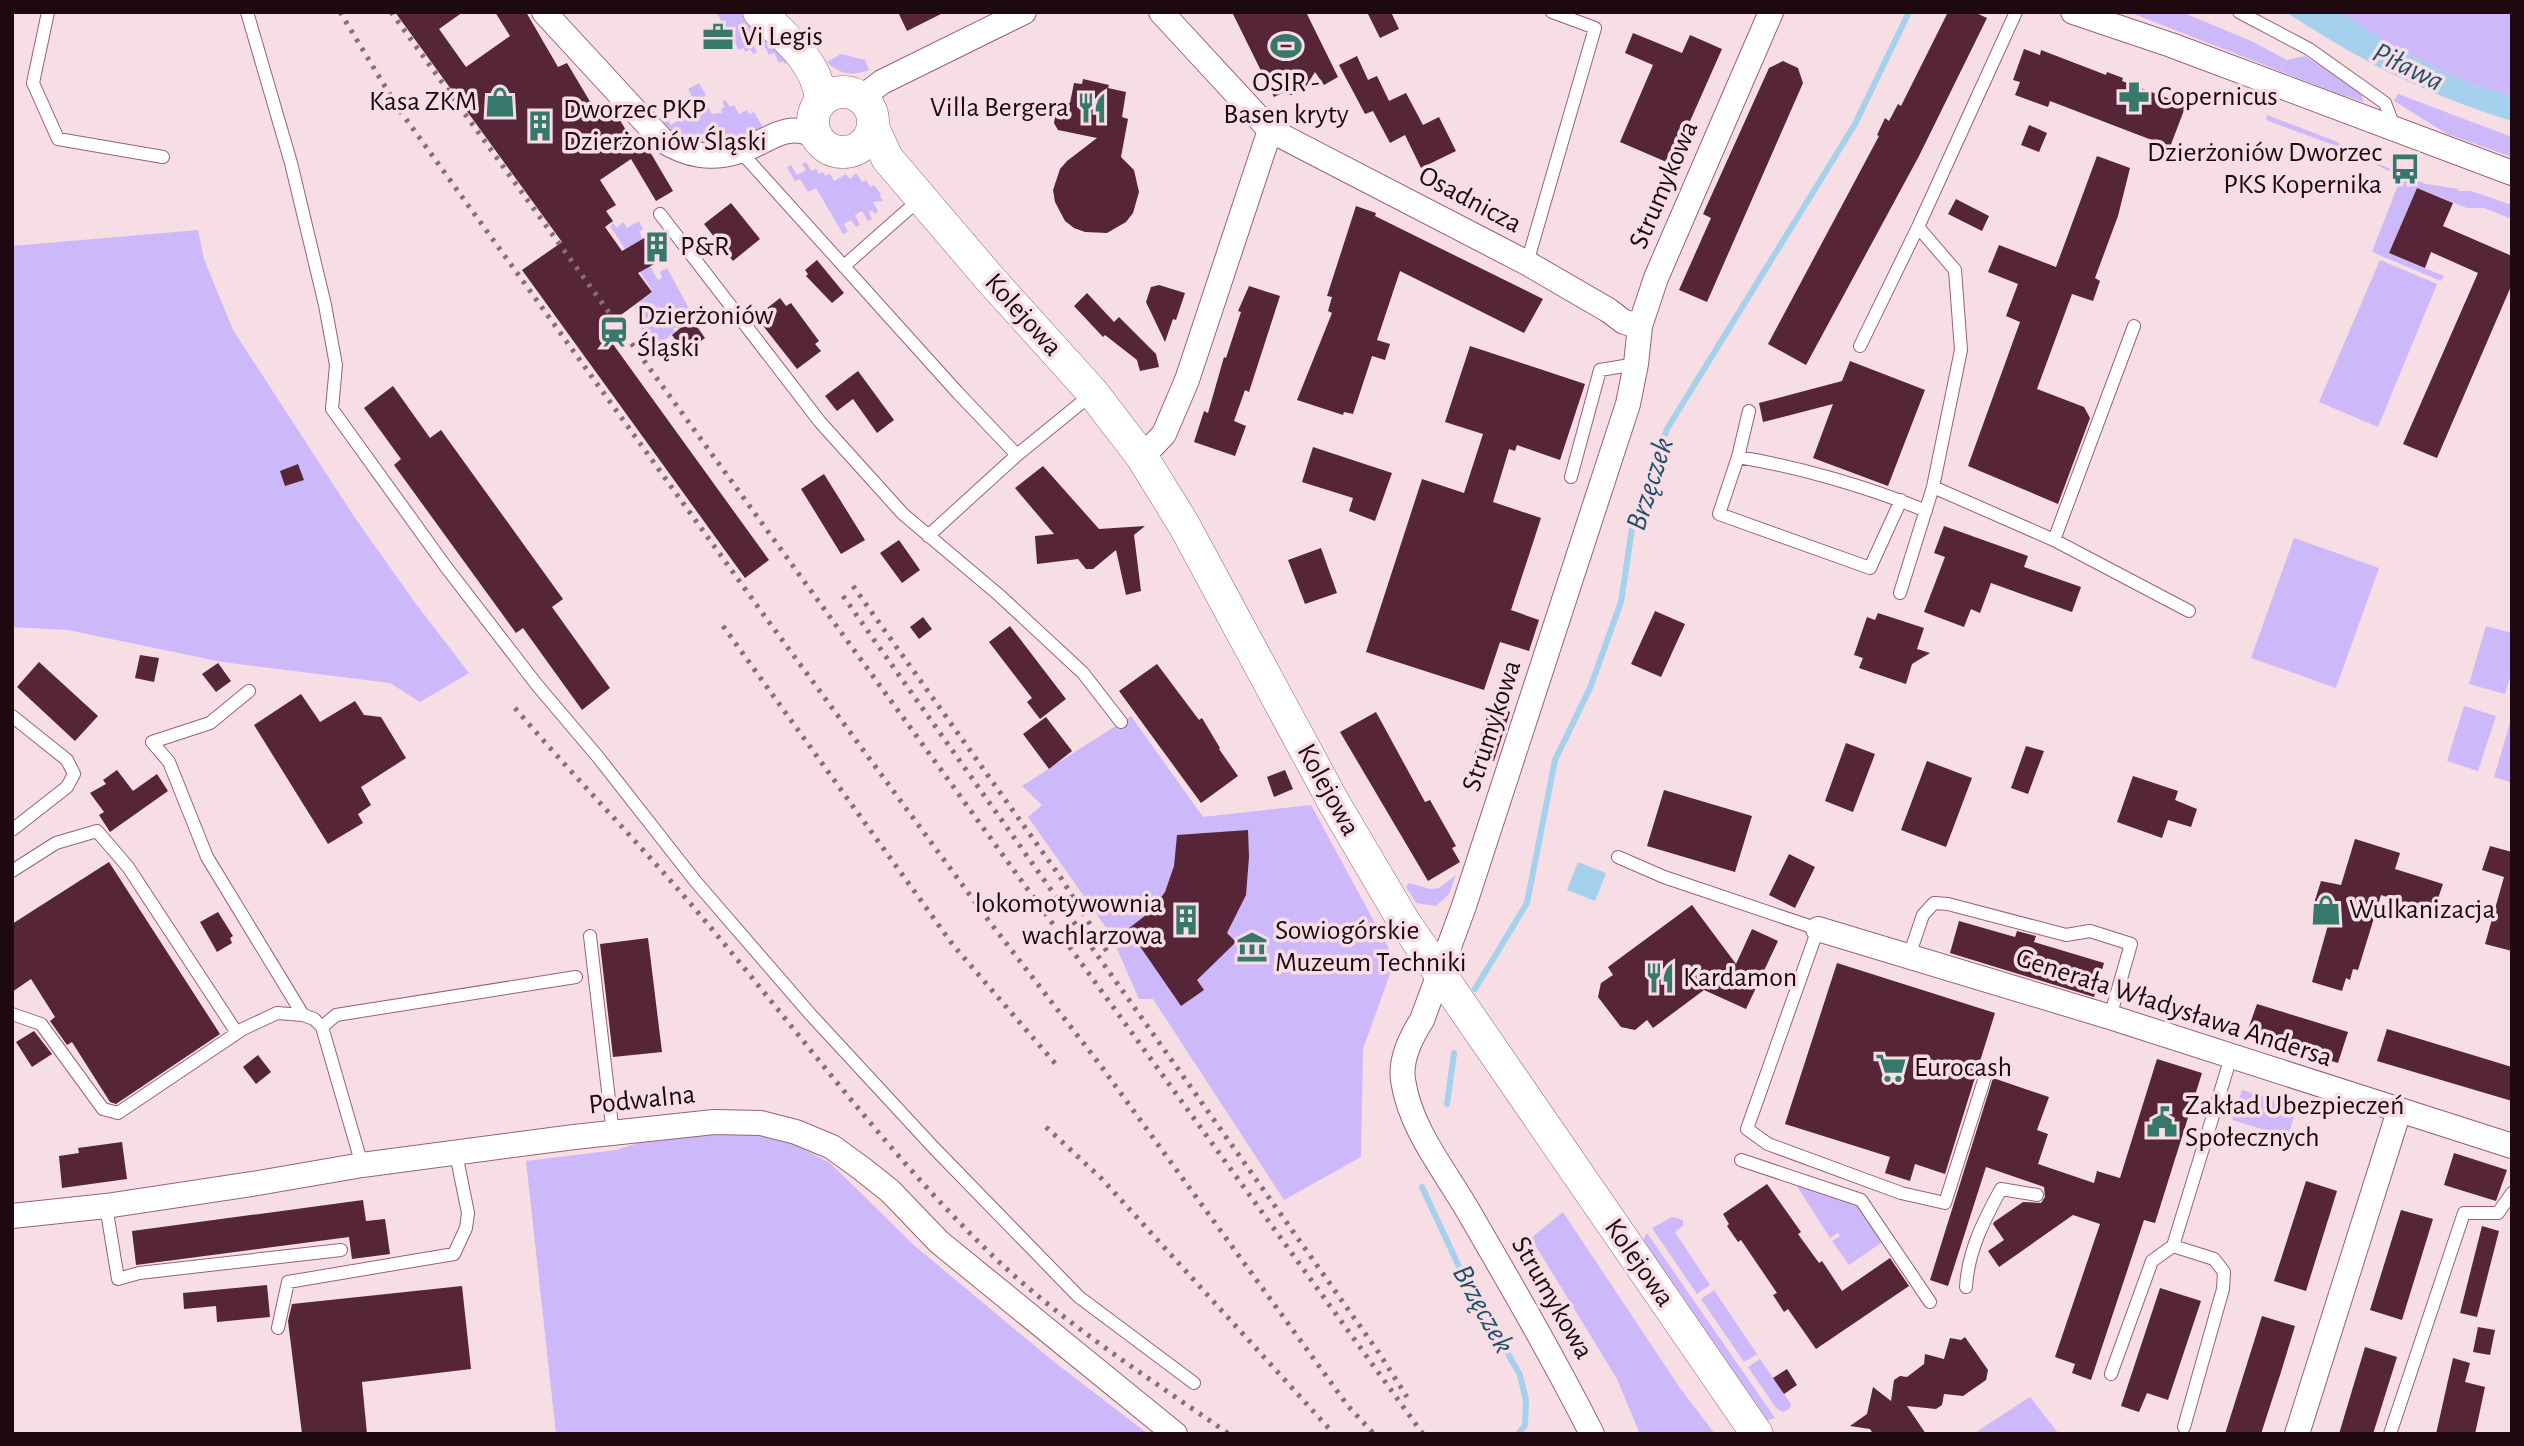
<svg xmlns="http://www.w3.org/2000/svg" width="2524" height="1446" font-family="'Alegreya Sans',sans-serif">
<rect width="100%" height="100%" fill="#f7dde4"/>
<path fill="#cdb9f9" d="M716 12H746L792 60 785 64 783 61 779 63 774 53 769 55 765 47 761 49 756 41 752 43 757 52 753 54 750 49 746 52 743 48 739 50Z
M2129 12H2182L2253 42 2287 60 2305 56 2361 93 2364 102 2336 93Z
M2337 12H2512V96L2471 84 2397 49Z
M841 54 865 60 869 70C853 76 840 75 827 62Z
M699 83 706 95 703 97 712 114 722 113 721 109 725 107 722 102 725 100 730 107 734 105 739 114 747 110 750 114 754 112 764 129C726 148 696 153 661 124L668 120 671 125 678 120 673 111 677 109 682 117 690 112 693 118 697 116 693 107 696 104 688 89Z
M2398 94 2512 137V157L2447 134 2394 101Z
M2267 115 2335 141 2360 156 2426 184 2458 189V191H2471L2512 205V219L2484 208H2467L2417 188 2389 253 2444 276 2441 281 2372 252 2401 177 2347 150 2266 120Z
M806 162 811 171 816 169 819 174 823 172 825 176 830 174 834 181 846 174 850 179 856 173 862 182 866 180 870 187 874 185 881 194 880 196 883 201 873 202 878 211 875 214 872 210 869 212 872 219 868 221 862 211 855 215 860 225 856 227 851 220 844 224 848 232 843 234 816 188 808 192 800 179 795 181 787 167 791 165 797 175 806 170 802 164Z
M639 221 643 229 639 232 644 241 637 245 658 280 662 278 660 272 667 268 705 338 690 320 678 329 676 327 673 329 675 332 655 347 637 321 635 305 652 293V290L610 226 613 223 617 228 623 222 627 228Z
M198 230 204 259 233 330 355 518 416 604 469 673 420 702 390 683 222 662 68 630 12 627V246Z
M2380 260 2437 284 2378 427 2319 402Z
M2294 538 2379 568 2336 688 2251 658Z
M2486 626 2512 633V671L2505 694 2469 684Z
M2464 706 2496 716 2478 771 2447 761Z
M1131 716 1203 817 1311 805 1395 960 1363 1049 1361 1157 1284 1200 1153 999H1139L1110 933 1028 817 1042 805 1022 786Z
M2512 716V783L2494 777Z
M1456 875 1449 894 1436 906 1416 903 1406 887 1409 883 1430 889 1439 888Z
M2242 1090 2297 1106 2288 1137 2232 1120Z
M690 1127 774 1134 830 1163 916 1247 1053 1361 1148 1434H556L526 1161 616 1150Z
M1795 1183 1858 1204 1884 1241 1849 1265 1832 1241 1840 1236 1838 1233 1830 1238Z
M1563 1212 1680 1388 1715 1434H1640L1617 1379 1531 1238Z
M1672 1217 1683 1220V1226L1675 1232 1710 1285 1697 1294 1652 1228Z
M1647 1233 1775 1418 1766 1421 1642 1242Z
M1714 1290 1757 1354 1744 1362 1701 1299Z
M1760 1359 1791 1404 1789 1409 1783 1412 1776 1408 1748 1367Z
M2030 1397 2059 1434H1973Z"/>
<path fill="#a6d1ee" d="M2286 12H2340L2397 49 2471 84 2512 96V121C2425 94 2362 62 2286 12Z
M1578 862 1606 873 1595 901 1567 890Z"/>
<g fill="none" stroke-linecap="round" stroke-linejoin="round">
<path stroke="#a6d1ee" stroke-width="6" d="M1475 989 1527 903 1555 760 1590 688 1621 602 1633 522 1667 429 1855 124 1909 12
M1447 1104 1454 1053
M1422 1187 1462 1273 1520 1375 1526 1400 1525 1425 1518 1434"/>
</g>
<path fill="#562537" d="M395 12H463L439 29 466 67 510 36 495 12H526L558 67 567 63 601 120 615 112 638 150 646 145 673 191 656 201 631 159 600 180 616 205 606 211 613 221 605 227 622 251 653 233 667 257 638 273 652 292 602 329 769 560 745 578 522 270 562 242Z
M898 12H945L907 31Z
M1232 12H1306L1338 77 1324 85 1315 72 1305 88 1296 87 1292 95 1282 93 1274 97Z
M1367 12H1391L1399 29 1380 38Z
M1948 12H1974L1987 18 1919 156 1806 365 1768 344 1879 136 1877 135 1885 118 1889 121 1898 104 1901 106Z
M1633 33 1682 53 1690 35 1722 49 1671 164 1620 142 1653 65 1625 53Z
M2024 49 2040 55 2041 50 2106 75 2107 72 2123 78 2122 81 2186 105 2170 147 2050 101 2048 107 2015 95 2020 82 2013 80Z
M1357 56 1368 80 1377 76 1389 101 1406 93 1423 125 1439 117 1456 151 1421 168 1405 135 1390 143 1373 111 1365 114 1339 65Z
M1783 61 1798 68 1803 83 1707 302 1679 290 1711 218 1703 214 1769 68Z
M1083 79 1109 85 1108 88 1126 92 1122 117 1128 119 1121 157 1134 170 1139 192 1133 213 1126 222 1107 233 1085 232 1074 228 1065 221 1055 202 1053 190 1060 169 1067 161 1097 138 1058 130 1054 123 1055 117 1060 112 1061 101 1070 103 1074 83 1082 84Z
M2029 125 2047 133 2039 152 2021 145Z
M2097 156 2130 168 2118 216 2095 278 2100 281 2093 301 2072 294 2037 389 2084 407 2090 418 2058 504 1968 466 2020 322 2006 316 2018 284 1988 272 1999 245 2056 267Z
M2417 188 2453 203 2443 226 2512 256V284L2437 458 2403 444 2478 273 2431 252 2425 268 2389 253Z
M1956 199 1989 216 1982 231 1948 214Z
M731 203 760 239 733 261 704 224Z
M1356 206 1376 213 1375 216 1543 299 1524 333 1400 271 1377 340 1390 344 1385 360 1372 356 1353 414 1344 412 1343 415 1297 400 1332 313 1328 311 1332 297 1327 296Z
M817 260 844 293 832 303 806 276 808 274 805 270Z
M1159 285 1185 293 1176 320 1173 319 1165 342 1146 302 1151 287Z
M1249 286 1280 296 1249 392 1245 390 1234 421 1246 426 1235 456 1194 442 1204 411 1208 413 1224 357 1226 358 1241 312 1238 311Z
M1087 293 1114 322 1119 317 1156 354 1159 367 1140 371 1137 360 1105 335 1103 337 1074 306Z
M780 298 786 306 791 303 819 341 815 344 821 351 797 369 756 317Z
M691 319 705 338 685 353 672 335Z
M1470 346 1585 384 1560 460 1517 445 1515 451 1509 449 1493 502 1541 518 1511 610 1539 620 1529 651 1500 642 1484 690 1366 652 1422 479 1464 493 1483 434 1445 422Z
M1850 361 1925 390 1888 486 1813 458 1833 404 1763 422 1759 403 1842 381Z
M858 371 894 420 877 433 853 399 837 411 825 396Z
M393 386 430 438 441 430 563 599 552 607 610 688 582 710 523 628 516 633 394 465 401 459 364 408Z
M1313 447 1392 473 1375 521 1349 511 1353 498 1302 482Z
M298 464 304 480 285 486 280 471Z
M1043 466 1099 529 1145 526 1134 535 1141 591 1126 595 1116 550 1093 569H1086L1078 559 1037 564 1035 536 1054 534 1015 488Z
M824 474 865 540 841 554 801 489Z
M1944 526 2028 556 2024 567 2081 587 2072 612 1991 583 1980 613 1971 609 1964 627 1924 612 1945 557 1934 553Z
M899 540 920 570 902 583 880 553Z
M1321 548 1337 593 1305 604 1288 560Z
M1655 611 1685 624 1661 677 1631 664Z
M1878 613 1924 628 1917 649 1930 653 1912 664 1906 684 1859 668 1863 658 1854 655 1867 617 1875 620Z
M923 617 932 629 919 639 910 627Z
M1010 626 1066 699 1040 719 1027 702 1032 698 989 642Z
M140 655 159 658 154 682 135 678Z
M39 662 98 716 75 741 17 687Z
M218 663 231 681 216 692 202 674Z
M1157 664 1199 720 1202 718 1220 748 1219 749 1238 776 1201 803 1119 691Z
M301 694 320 722 355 701 364 715 381 717 406 758 361 787 371 805 358 814 363 823 328 844 254 725Z
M1491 705 1510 712 1494 761 1474 755Z
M1376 712 1425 802 1430 800 1456 846 1452 848 1460 862 1428 881 1340 732Z
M1046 717 1072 751 1049 769 1023 734Z
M1846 743 1875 754 1853 812 1825 801Z
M2026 746 2044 751 2028 794 2011 788Z
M1927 761 1972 778 1946 847 1901 830Z
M117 770 133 791 157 774 168 791 110 832 99 815 104 812 90 793 106 784 103 780Z
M1285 770 1293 789 1274 797 1267 777Z
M2133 776 2178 791 2175 800 2197 809 2191 827 2168 820 2162 838 2117 822Z
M1664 790 1752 816 1735 872 1647 846Z
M1248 830 1249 857 1246 895 1227 933 1236 942 1197 980 1204 990 1181 1006 1128 929 1151 911 1165 892 1174 866 1177 835Z
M2355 839 2400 853 2395 869 2443 884 2433 913 2381 895 2358 970 2353 969 2350 980 2346 978 2342 991 2312 982 2330 918 2311 913 2321 881 2341 885Z
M2490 846 2512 852V951L2485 944 2504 877 2482 870Z
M1789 854 1815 867 1795 908 1769 895Z
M109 862 220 1034 116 1104 110 1102 72 1042 67 1045 50 1021 55 1017 31 979 12 992V924Z
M1692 905 1736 964 1752 929 1778 941 1746 1009 1704 990 1653 1028 1647 1020 1635 1030 1621 1027 1598 997 1601 983 1613 975 1608 967Z
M218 912 233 936 230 938 232 943 217 952 200 922Z
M1959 921 2015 937 2017 931 2036 936 2034 942 2104 963 2094 997 1950 953Z
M648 938 662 1052 613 1057 600 944Z
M1837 963 1995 1013 1945 1174 1915 1164 1910 1181 1885 1173 1890 1157 1785 1124Z
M2257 1004 2348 1032 2338 1063 2246 1035Z
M2387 1029 2512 1067V1101L2377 1061Z
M34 1031 52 1054 32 1067 16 1042Z
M258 1055 271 1072 256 1084 243 1067Z
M2157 1059 2202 1073 2155 1223 2144 1220 2091 1380 2072 1373 2075 1364 2055 1357 2100 1224 2073 1215 1999 1267 1988 1251 2004 1240 1993 1224 1994 1222 2023 1202 2041 1203 2045 1197 2044 1187 1986 1167 1948 1286 1930 1280 1993 1078 2049 1097 2037 1130 2048 1134 2038 1164 2094 1183 2097 1171 2120 1178Z
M122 1142 127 1179 62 1188 59 1156 79 1153 78 1148Z
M2454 1153 2507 1170 2496 1201 2444 1185Z
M2306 1181 2337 1191 2306 1291 2274 1281Z
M1767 1184 1801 1232 1798 1234 1819 1263 1822 1261 1842 1291 1890 1258 1909 1286 1816 1349 1788 1309 1784 1312 1773 1295 1777 1293 1741 1240 1738 1242 1727 1226 1729 1224 1723 1214Z
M363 1200 366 1221 385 1219 390 1254 352 1259 349 1237 136 1265 132 1231Z
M2401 1210 2433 1219 2402 1320 2370 1310Z
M2482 1226 2499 1231 2477 1317 2460 1313Z
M267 1285 270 1317 217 1322 216 1306 184 1309 183 1293Z
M462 1286 471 1369 362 1382 367 1434H302L288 1321 292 1304Z
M2160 1288 2201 1301 2168 1400 2147 1393 2139 1412 2121 1406Z
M2262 1316 2295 1326 2281 1372 2261 1434H2225Z
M2478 1327 2495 1330 2490 1355 2473 1352Z
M1965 1337 1988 1370 1986 1380 1963 1396 1944 1394 1942 1405 1936 1409 1907 1406 1926 1434H1873L1870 1429 1850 1426 1867 1414 1873 1387 1891 1401 1894 1380 1900 1376 1907 1377 1924 1364 1925 1354 1944 1359 1950 1338 1961 1340Z
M2365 1347 2397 1357 2373 1434H2339Z
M2453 1358 2470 1363 2465 1382 2485 1387 2475 1434H2436Z
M1787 1369 1797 1385 1784 1394 1773 1378Z"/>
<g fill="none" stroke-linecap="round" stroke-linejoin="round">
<g stroke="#9a6174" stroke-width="14">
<path id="service" d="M48 12 33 83 58 139 163 157
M247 12 291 163 325 305 336 365 332 409 446 567 537 685 598 757 696 882 811 1015 934 1148 1079 1297 1194 1383
M2239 12 2309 49 2385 103 2395 129
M740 151 958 393 1017 455 1092 394
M660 214 820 422 903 514 999 595 1083 673 1121 722
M1527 263 1595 28 1552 12
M844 266 920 199
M1860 346 1918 227 2016 12
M1738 457 1749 411
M1571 477 1600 370 1636 364
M1933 487 2054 540 2189 611
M1901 500 1870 568 1719 514 1738 457C1799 467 1869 487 1926 511
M928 536 1017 455
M2054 540 2134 326
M1900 593 1933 487 1961 350 1955 270 1918 227
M249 691 210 723 152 742 169 762 207 857 303 1015
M12 716 67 760 74 774 67 787 12 830
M1618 857 1664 877 1818 929 1747 1129 1768 1144 1901 1193 1945 1203 1985 1077
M12 871 56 843 97 831 128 867 237 1033
M590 936 613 1134
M1909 956 1923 915 1934 903 1948 904 2066 935 2090 931 2131 944 2110 1017
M12 1014 41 1024 103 1109 118 1113 243 1029 277 1013 303 1015 314 1019 322 1027 362 1165
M322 1027 336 1015 576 977
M1741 1160 1861 1200 1930 1302
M106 1206 118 1279 139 1273 341 1250
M1966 1287C1968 1251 1984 1220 2001 1189L2037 1195
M278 1328 288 1282 454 1254 466 1228 468 1213 456 1154
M2111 1374 2152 1261 2173 1246
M2184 1427 2223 1289 2224 1272 2214 1259 2173 1246 2231 1057
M2390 1434 2464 1213H2498L2512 1193"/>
</g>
<g stroke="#9a6174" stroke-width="26">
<path id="minor" d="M544 12 662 140C687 156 711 160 740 151 767 143 785 120 815 136
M2073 12 2171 45 2512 173
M861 98 882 82 1024 12
M1270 130 1527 263 1608 310 1624 322 1640 326
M1142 457 1164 434 1187 380 1270 130 1161 12
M1818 929 2110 1017 2512 1146
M12 1216 106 1206 258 1183 362 1165 574 1137 714 1122 761 1123 796 1132 832 1147 861 1168 890 1191 939 1242 1175 1434
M1592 1434C1553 1357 1510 1283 1467 1209 1443 1168 1410 1128 1403 1080 1400 1059 1411 1037 1422 1020L1464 906 1628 404 1636 364 1640 326 1656 278 1771 12
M2297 1434 2399 1111"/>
</g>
<g stroke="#9a6174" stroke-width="33">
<path id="tertiary" d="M759 12C786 38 817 61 821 100
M813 122a30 30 0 1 1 60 0a30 30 0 1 1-60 0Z
M873 127 887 158 991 280 1093 393 1142 457 1184 525 1334 803 1403 920 1757 1434"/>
</g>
<use href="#service" stroke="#fff" stroke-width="12"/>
<use href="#minor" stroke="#fff" stroke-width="24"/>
<use href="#tertiary" stroke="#fff" stroke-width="32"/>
<path stroke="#866f77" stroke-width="5" stroke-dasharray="3.5 7" stroke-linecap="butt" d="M340 12 398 108 766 618 989 921 1101 1066 1348 1406 1374 1434
M391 12 1423 1434
M853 586 1061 878 1108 953
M843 596 1379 1353 1407 1397
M723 626 953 945 1059 1068
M515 708C581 785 652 856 716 934 809 1045 891 1158 996 1259 1066 1325 1150 1379 1229 1434
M1046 1127 1102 1179 1334 1434"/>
</g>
<defs>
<g id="office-bare" transform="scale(2.415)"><path d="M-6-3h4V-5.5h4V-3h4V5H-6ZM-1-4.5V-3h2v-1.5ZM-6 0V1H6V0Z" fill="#36796c" stroke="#f7dde4" stroke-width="2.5" paint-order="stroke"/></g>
<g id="stadium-bare" transform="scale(2.415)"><path d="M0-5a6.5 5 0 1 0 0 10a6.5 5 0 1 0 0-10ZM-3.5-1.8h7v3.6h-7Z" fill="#36796c" stroke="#f7dde4" stroke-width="2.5" paint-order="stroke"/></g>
<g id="pharmacy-bare" transform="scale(2.415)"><path d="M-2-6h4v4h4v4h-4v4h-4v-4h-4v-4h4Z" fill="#36796c" stroke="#f7dde4" stroke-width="2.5" paint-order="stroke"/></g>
<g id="shop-bare" transform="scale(2.415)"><path d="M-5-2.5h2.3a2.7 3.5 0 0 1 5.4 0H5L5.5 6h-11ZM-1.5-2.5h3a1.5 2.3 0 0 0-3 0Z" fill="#36796c" stroke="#f7dde4" stroke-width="2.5" paint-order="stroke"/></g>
<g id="restaurant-bare" transform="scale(2.415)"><path d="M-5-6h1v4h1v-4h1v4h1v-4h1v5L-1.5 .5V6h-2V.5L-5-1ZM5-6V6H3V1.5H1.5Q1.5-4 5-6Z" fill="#36796c" stroke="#f7dde4" stroke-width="2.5" paint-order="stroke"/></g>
<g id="building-bare" transform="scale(2.415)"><path d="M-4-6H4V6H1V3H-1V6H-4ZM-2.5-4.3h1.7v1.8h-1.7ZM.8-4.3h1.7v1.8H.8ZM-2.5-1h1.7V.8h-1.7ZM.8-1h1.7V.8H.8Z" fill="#36796c" stroke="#f7dde4" stroke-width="2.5" paint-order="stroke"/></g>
<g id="bus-bare" transform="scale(2.415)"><path d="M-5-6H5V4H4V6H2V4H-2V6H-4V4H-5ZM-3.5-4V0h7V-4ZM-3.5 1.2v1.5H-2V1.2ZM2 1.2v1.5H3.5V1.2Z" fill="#36796c" stroke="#f7dde4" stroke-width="2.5" paint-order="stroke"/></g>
<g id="station-bare" transform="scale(2.415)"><path d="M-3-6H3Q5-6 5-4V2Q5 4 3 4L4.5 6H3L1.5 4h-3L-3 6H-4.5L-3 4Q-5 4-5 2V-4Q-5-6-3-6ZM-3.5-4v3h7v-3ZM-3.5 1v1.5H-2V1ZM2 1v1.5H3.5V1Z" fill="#36796c" stroke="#f7dde4" stroke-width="2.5" paint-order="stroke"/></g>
<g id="museum-bare" transform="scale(2.415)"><path d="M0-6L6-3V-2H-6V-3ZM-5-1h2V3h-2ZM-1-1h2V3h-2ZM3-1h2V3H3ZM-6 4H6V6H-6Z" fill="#36796c" stroke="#f7dde4" stroke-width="2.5" paint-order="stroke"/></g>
<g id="supermarket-bare" transform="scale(2.415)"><path d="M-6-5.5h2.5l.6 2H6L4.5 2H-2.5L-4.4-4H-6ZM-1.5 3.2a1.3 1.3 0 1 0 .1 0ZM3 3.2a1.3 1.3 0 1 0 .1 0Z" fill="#36796c" stroke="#f7dde4" stroke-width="2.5" paint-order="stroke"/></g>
<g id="civic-bare" transform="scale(2.415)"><path d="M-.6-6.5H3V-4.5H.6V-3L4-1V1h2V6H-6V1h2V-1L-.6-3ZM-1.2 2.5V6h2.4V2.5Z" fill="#36796c" stroke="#f7dde4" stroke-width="2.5" paint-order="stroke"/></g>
</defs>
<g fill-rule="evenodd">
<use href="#office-bare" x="718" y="37"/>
<use href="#stadium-bare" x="1286" y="46"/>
<use href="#pharmacy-bare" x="2134" y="97"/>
<use href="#shop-bare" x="500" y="102"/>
<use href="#restaurant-bare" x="1092" y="108"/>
<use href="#building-bare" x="540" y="126"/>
<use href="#bus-bare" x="2405" y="169"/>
<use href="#building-bare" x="657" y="247"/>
<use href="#station-bare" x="614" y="332"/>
<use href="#shop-bare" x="2326" y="910"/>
<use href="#building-bare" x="1186" y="920"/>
<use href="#museum-bare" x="1252" y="947"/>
<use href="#restaurant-bare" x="1660" y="978"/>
<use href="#supermarket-bare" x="1891" y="1068"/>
<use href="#civic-bare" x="2162" y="1122"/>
</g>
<g text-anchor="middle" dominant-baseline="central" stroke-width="7" stroke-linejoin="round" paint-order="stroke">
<g font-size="28" fill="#1e0911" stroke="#f7dde4" text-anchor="start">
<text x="741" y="37">Vi Legis</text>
<text x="1286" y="83" text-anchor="middle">OSIR -<tspan x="1286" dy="32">Basen kryty</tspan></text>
<text x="2157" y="97">Copernicus</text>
<text x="477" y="102" text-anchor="end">Kasa ZKM</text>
<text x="1069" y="108" text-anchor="end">Villa Bergera</text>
<text x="563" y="110">Dworzec PKP<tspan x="563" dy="32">Dzierżoniów Śląski</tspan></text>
<text x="2382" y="153" text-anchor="end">Dzierżoniów Dworzec<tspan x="2382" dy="32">PKS Kopernika</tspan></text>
<text x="680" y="247">P&amp;R</text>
<text x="637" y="316">Dzierżoniów<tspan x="637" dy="32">Śląski</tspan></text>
<text x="1163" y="904" text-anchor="end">lokomotywownia<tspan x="1163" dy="32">wachlarzowa</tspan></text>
<text x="2349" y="910">Wulkanizacja</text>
<text x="1275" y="931">Sowiogórskie<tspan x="1275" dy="32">Muzeum Techniki</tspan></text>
<text x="1683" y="978">Kardamon</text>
<text x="1914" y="1068">Eurocash</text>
<text x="2185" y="1106">Zakład Ubezpieczeń<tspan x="2185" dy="32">Społecznych</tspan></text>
</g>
<g font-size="28" fill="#1e0911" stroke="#f7dde4">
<text transform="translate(1664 185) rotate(-67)">Strumykowa</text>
<text transform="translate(1470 200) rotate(28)">Osadnicza</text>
<text transform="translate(1023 315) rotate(48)">Kolejowa</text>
<text transform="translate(1492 726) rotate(-72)">Strumykowa</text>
<text transform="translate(1328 790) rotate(61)">Kolejowa</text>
<text transform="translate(2174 1008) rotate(18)">Generała Władysława Andersa</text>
<text transform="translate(642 1100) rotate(-6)">Podwalna</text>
<text transform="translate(1639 1263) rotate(55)">Kolejowa</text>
<text transform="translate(1552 1298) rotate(60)">Strumykowa</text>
</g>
<g font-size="30" font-style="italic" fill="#1f516f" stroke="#f7dde4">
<text transform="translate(2408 67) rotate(26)">Piława</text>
<text transform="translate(1650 484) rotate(-72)">Brzęczek</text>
<text transform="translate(1483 1309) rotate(61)">Brzęczek</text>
</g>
</g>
<rect width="2524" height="1446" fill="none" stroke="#1e0911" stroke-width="28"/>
</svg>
